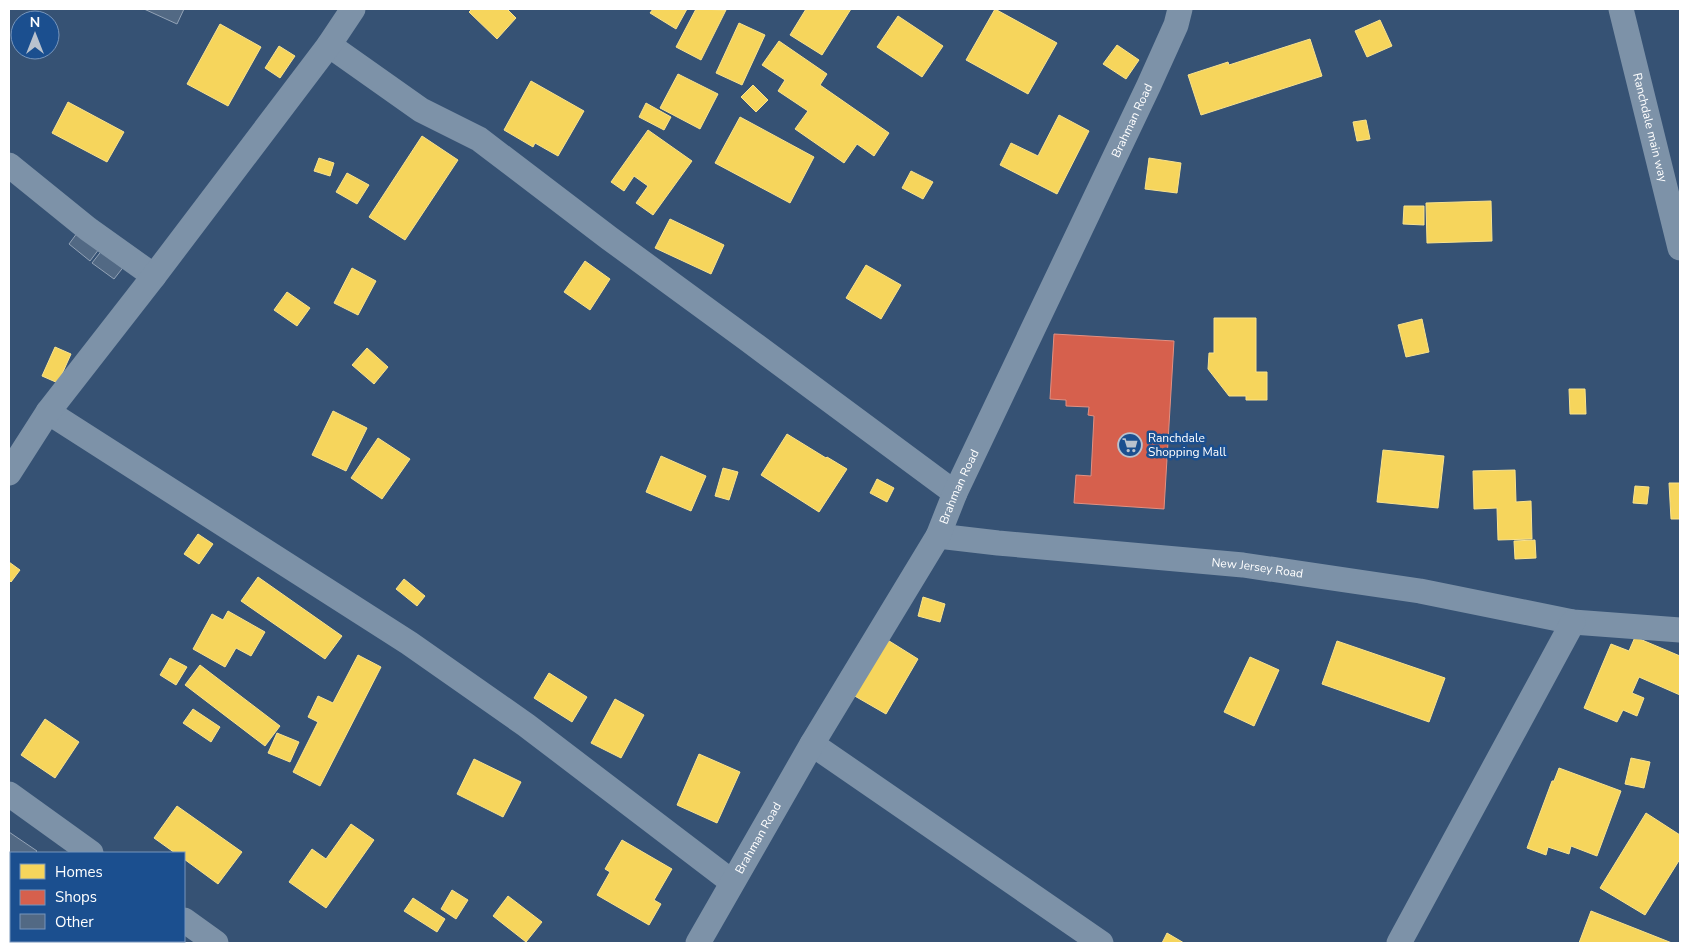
<svg xmlns="http://www.w3.org/2000/svg" width="1689" height="952" font-family="'Nunito Sans',sans-serif">
<rect width="100%" height="100%" fill="#365274"/>
<path fill="#f6d55c" stroke="#f9e28d" d="M472 9H507L516 18 497 39 469 12Z
M653 9H687L676 29 650 13Z
M696 9 726 10 701 60 676 47Z
M806 9H851L822 55 790 35Z
M995 9 1057 43 1028 94 966 60Z
M898 16 943 46 922 77 877 47Z
M1380 20 1392 46 1367 57 1355 31Z
M739 23 765 35 742 85 716 73Z
M220 24 261 47 228 106 187 84Z
M1310 39 1322 76 1201 115 1188 75 1228 62 1229 65Z
M779 41 827 74 820 85 889 133 874 156 857 144 844 163 795 129 808 111 778 91 785 80 762 65Z
M1117 45 1139 60 1126 79 1103 64Z
M279 46 295 56 280 78 265 68Z
M678 74 718 94 700 129 660 108Z
M531 81 584 111 558 156 535 143 533 147 504 130Z
M753 85 768 100 756 112 741 97Z
M68 102 124 132 107 162 52 133Z
M646 103 671 117 664 130 639 117Z
M1059 115 1089 131 1057 194 1000 165 1011 143 1038 156Z
M740 117 814 157 790 203 715 163Z
M1366 120 1370 139 1357 141 1353 122Z
M648 130 692 161 653 215 636 203 648 186 634 176 624 191 611 182Z
M422 136 458 160 405 240 369 217Z
M319 158 334 163 330 176 314 171Z
M1149 158 1181 163 1177 193 1145 189Z
M911 171 933 182 923 199 902 188Z
M347 173 369 185 357 204 336 192Z
M1491 201 1492 241 1427 243 1426 203Z
M1404 206H1424V225L1403 224Z
M670 219 724 245 711 274 655 248Z
M585 261 610 279 590 310 564 292Z
M866 265 901 285 881 319 846 298Z
M352 268 376 281 358 315 334 303Z
M287 292 310 308 297 326 274 310Z
M1214 318H1256V372H1267V400H1246V396H1229L1208 369 1209 353H1214Z
M1422 319 1429 352 1406 357 1398 325Z
M55 347 71 354 58 383 42 376Z
M367 348 388 367 374 384 352 365Z
M1569 389H1585L1586 414H1570Z
M333 411 367 428 346 471 312 455Z
M787 434 826 458 827 457 847 469 819 512 761 475Z
M378 438 410 459 382 499 351 478Z
M1383 450 1444 456 1438 508 1377 502Z
M661 456 706 476 691 511 646 492Z
M723 468 738 472 729 500 715 496Z
M1515 470 1516 502 1531 501 1532 539 1498 540 1497 508 1474 509 1473 471Z
M877 479 894 488 887 502 870 493Z
M1669 483H1680V519H1671Z
M1635 486 1649 487 1647 504 1633 503Z
M198 534 213 544 199 564 184 554Z
M1535 540 1536 558 1515 559 1514 541Z
M9 562 20 570 11 582 9 580Z
M258 577 342 636 325 659 241 601Z
M404 579 425 596 417 606 396 589Z
M923 597 945 604 940 622 918 616Z
M228 611 265 632 251 656 236 648 225 667 193 649 212 614 223 620Z
M1635 637 1680 656V695L1639 677 1632 693 1644 698 1637 716 1623 710 1617 722 1584 708 1611 644 1629 651Z
M886 639 918 659 886 714 853 695Z
M1337 641 1445 678 1429 722 1322 684Z
M358 655 381 667 320 786 293 772 318 722 308 717 318 696 333 703Z
M1250 657 1279 670 1254 726 1224 712Z
M170 658 187 667 176 685 160 675Z
M200 665 280 726 265 746 185 685Z
M549 673 587 697 572 722 534 698Z
M615 699 644 715 621 758 591 743Z
M193 709 220 727 211 742 183 723Z
M45 719 79 742 55 778 21 755Z
M277 733 299 742 290 762 268 753Z
M699 754 740 772 717 823 677 805Z
M1631 758 1650 762 1644 788 1625 784Z
M474 759 521 782 503 817 457 794Z
M1559 768 1621 791 1597 856 1571 846 1569 854 1548 847 1546 855 1527 848 1552 781H1554Z
M177 806 242 852 218 884 184 859V853H175L154 838Z
M1646 813 1680 835V859L1645 915 1600 888Z
M351 824 374 840 326 908 289 882 312 849 326 859Z
M622 840 672 869 654 900 661 904 649 925 597 895 610 872 605 869Z
M452 890 468 900 456 919 441 909Z
M508 896 542 922 526 942 493 916Z
M413 898 445 919 437 932 404 911Z
M1591 911 1672 943H1579Z
M1167 933 1184 943H1162Z"/>
<path fill="#d6604d" stroke="#e29082" d="M1054 334 1174 341 1164 509 1074 503 1076 475 1091 476 1094 416 1088 415 1089 407 1066 406V400L1050 399Z"/>
<path fill="#526984" stroke="#92a2b6" d="M144 9H184L177 24Z
M80 229 102 245 90 261 69 244Z
M103 249 125 265 114 279 92 263Z
M9 832 37 851 35 853H11V889L9 893Z"/>
<g fill="none" stroke-linecap="round" stroke-linejoin="round">
<g stroke="#7d92a8" stroke-width="25">
<path id="s1" d="M1621 9 1680 248"/>
<path d="M329 45 421 110 479 139 609 238 747 339 955 493"/>
<path d="M9 165 88 229 154 276"/>
<path d="M48 412 409 643 526 725 732 882"/>
<path d="M9 473 48 412 154 276 329 45 353 9"/>
<path id="s2" d="M938 536 998 543 1243 565 1420 591 1573 622 1680 630"/>
<path d="M812 744 1101 943"/>
<path d="M9 794 91 853"/>
<path d="M184 920 216 943"/>
<path id="s3" d="M698 943 812 744 938 536 955 493 1149 85 1176 25 1180 9"/>
<path d="M1399 943 1573 622"/>
</g>
</g>
<defs>
<g id="supermarket-ring" transform="scale(1.25)"><circle r="9.5" fill="#1b4f8f" stroke="#b9c2ce" stroke-width="1.5"/><path d="M-6-5.5h2.5l.6 2H6L4.5 2H-2.5L-4.4-4H-6ZM-1.5 3.2a1.3 1.3 0 1 0 .1 0ZM3 3.2a1.3 1.3 0 1 0 .1 0Z" fill="#b9c2ce"/></g>
</defs>
<g fill-rule="evenodd">
<use href="#supermarket-ring" x="1130" y="445"/>
</g>
<g text-anchor="middle" dominant-baseline="central" stroke-width="5" stroke-linejoin="round" paint-order="stroke">
<g font-size="12" fill="#fff" stroke="#1b4f8f">
<text stroke="none"><textPath href="#s3" startOffset="931">Brahman Road</textPath></text>
<text stroke="none"><textPath href="#s1" startOffset="122">Ranchdale main way</textPath></text>
<text stroke="none"><textPath href="#s3" startOffset="526">Brahman Road</textPath></text>
<text stroke="none"><textPath href="#s2" startOffset="321">New Jersey Road</textPath></text>
<text stroke="none"><textPath href="#s3" startOffset="121">Brahman Road</textPath></text>
</g>
<g font-size="12" fill="#fff" stroke="#1b4f8f" text-anchor="start">
<text x="1148" y="438">Ranchdale<tspan x="1148" dy="14">Shopping Mall</tspan></text>
</g>
</g>
<rect width="1689" height="952" fill="none" stroke="#ffffff" stroke-width="20"/>
<rect x="10" y="852" width="175" height="90" fill="#1b4f8f" stroke="#7695bc"/>
<rect x="20" y="864" width="25" height="15" fill="#f6d55c" stroke="#7695bc"/>
<text x="55" y="877" font-size="15" fill="#ffffff">Homes</text>
<rect x="20" y="890" width="25" height="15" fill="#d6604d" stroke="#7695bc"/>
<text x="55" y="902" font-size="15" fill="#ffffff">Shops</text>
<rect x="20" y="914" width="25" height="15" fill="#526984" stroke="#7695bc"/>
<text x="55" y="927" font-size="15" fill="#ffffff">Other</text>
<g transform="translate(35 35)"><circle r="24" fill="#1b4f8f" stroke="#7695bc"/>
<path d="M0-4L9 19L0 12L-9 19Z" fill="#b9c2ce"/>
<text y="-8" font-size="14" font-weight="bold" text-anchor="middle" fill="#ffffff">N</text>
</g>
</svg>
